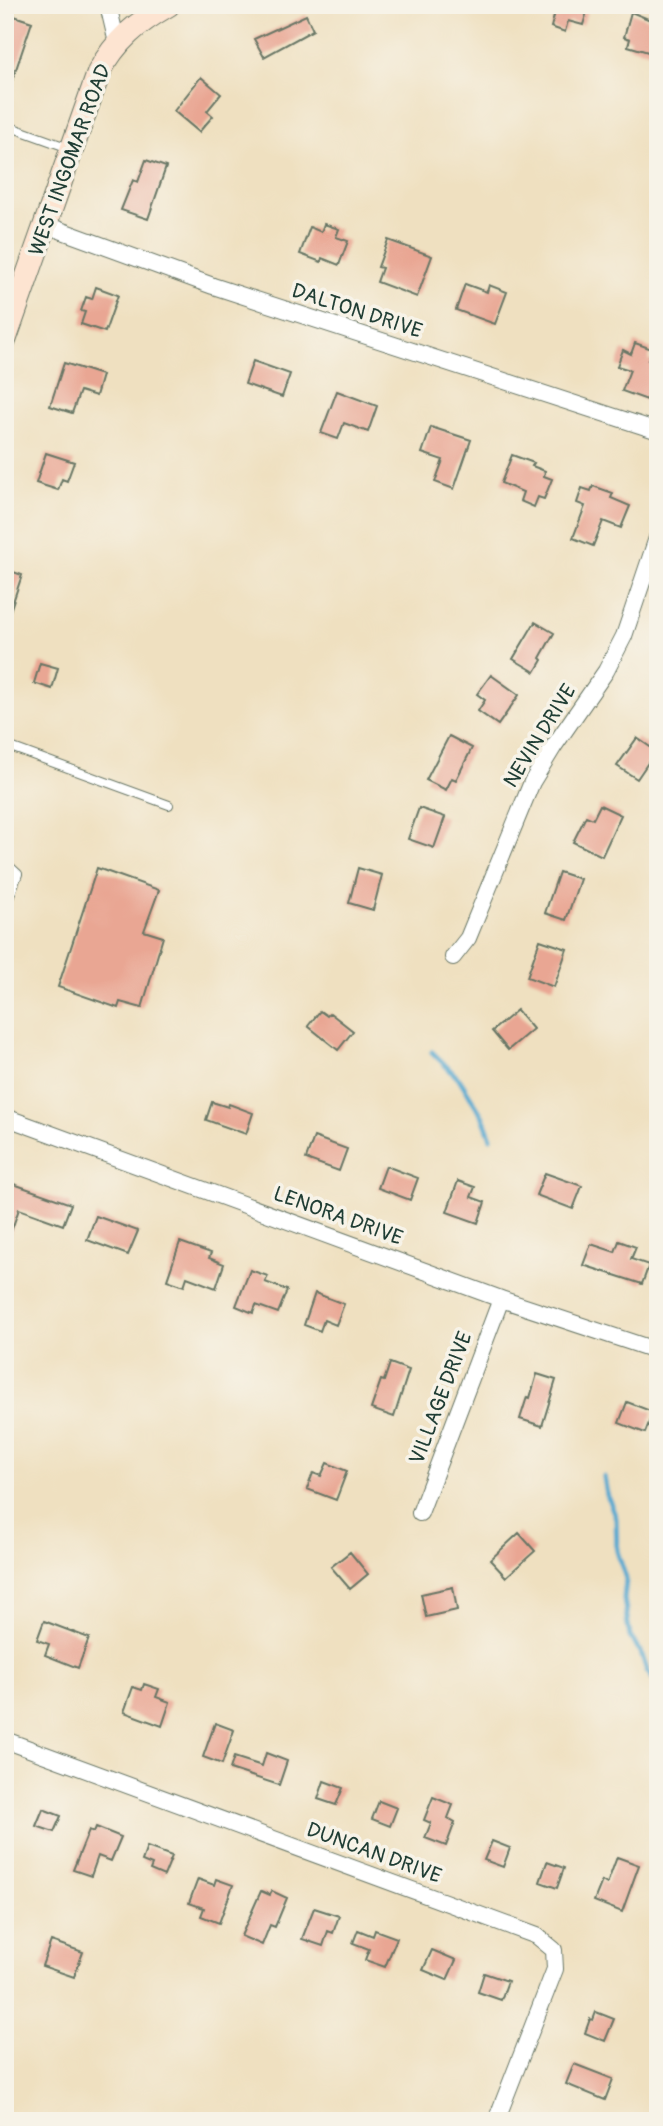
<svg xmlns="http://www.w3.org/2000/svg" width="663" height="2126" font-family="Pangolin,sans-serif">
<rect width="100%" height="100%" fill="#f7f3e8"/>
<filter id="ink" filterUnits="userSpaceOnUse"><feTurbulence type="fractalNoise" baseFrequency=".0143" numOctaves="2"/><feDisplacementMap in="SourceGraphic" scale="14" xChannelSelector="R" yChannelSelector="G"/><feConvolveMatrix kernelMatrix="1 2 1 2 8 2 1 2 1" color-interpolation-filters="sRGB"/></filter>
<filter id="wash" filterUnits="userSpaceOnUse"><feTurbulence type="fractalNoise" baseFrequency=".00686" numOctaves="4" result="noise"/><feDisplacementMap in="SourceGraphic" scale="28" xChannelSelector="R" yChannelSelector="G"/><feGaussianBlur stdDeviation="1.57" result="paint"/><feColorMatrix in="noise" values="0 0 0 0 0 0 0 0 0 0 0 0 0 0 0 0 0 1.4 0 .05"/><feComposite in="paint" operator="in"/></filter>
<g filter="url(#wash)">
<rect width="100%" height="100%" fill="#efe0c0"/>
<g fill="none" stroke-linecap="round" stroke-linejoin="round">
<path stroke="#54a9d0" stroke-width="5" d="M432 1052 460 1080 483 1117 491 1138
M604 1477 607 1495 616 1518 617 1551 626 1579 624 1599 630 1637 641 1652 647 1671 658 1685
M658 1705 654 1713 658 1726"/>
</g>
<g id="blocks">
<path fill="#e9a693" d="M557 5H589L583 25 568 21 565 32 551 27Z
M631 12 658 23V55L628 46 630 39 624 37Z
M5 13 32 22 8 93H5Z
M306 15 313 30 264 57 254 39Z
M201 77 221 94 207 111 213 116 199 132 174 111Z
M146 160 166 167 148 219 121 210 133 180 138 182Z
M324 224 339 229 336 237 348 241 339 265 322 258 321 262 300 254 310 227 321 232Z
M388 240 432 256 417 297 377 282 382 268 378 267Z
M465 284 487 292 489 285 507 292 495 324 456 310Z
M96 287 118 295 105 332 81 324 85 312 81 311 86 297 92 299Z
M635 343 652 349 648 360 658 363V370L647 400 622 391 630 370 617 366 623 350 631 354Z
M253 361 290 374 282 397 245 384Z
M64 363 102 375 96 396 80 391 72 413 50 406Z
M337 391 377 406 368 432 344 423 338 439 321 433Z
M431 427 471 440 454 489 435 482 443 460 422 453Z
M46 453 74 462 67 481 62 479 58 490 36 483Z
M512 455 534 463 532 466 545 471 544 476 552 479 544 499 538 497 534 507 520 501 523 492 501 483Z
M593 486 613 493 611 498 630 506 621 528 603 521 593 546 573 538 585 506 577 503 582 488 591 491Z
M5 569 22 575 8 617 5 616Z
M535 622 554 633 540 658 542 660 535 672 513 659Z
M40 663 58 668 52 689 34 683Z
M491 675 519 695 498 725 478 711 485 700 477 694Z
M449 736 472 748 456 780 452 778 446 790 426 780Z
M637 738 656 751 637 779 617 766Z
M600 805 621 815 602 856 573 842 586 816 593 819Z
M419 808 445 817 434 848 408 839Z
M97 868 159 890 144 931 163 937 142 1008 120 1002 118 1008 58 987Z
M358 868 382 875 373 910 349 903Z
M559 872 580 879 566 920 545 913Z
M540 940 567 949 554 987 527 977Z
M517 1010 533 1029 508 1050 492 1031Z
M320 1011 327 1016 330 1013 353 1031 338 1050 308 1026Z
M212 1102 228 1107 229 1104 253 1113 246 1134 206 1120Z
M314 1137 347 1149 339 1171 306 1159Z
M386 1166 418 1178 410 1200 378 1188Z
M545 1173 582 1186 573 1209 536 1195Z
M5 1181 71 1204 63 1225 19 1209 7 1243H5Z
M458 1181 475 1187 471 1197 485 1202 478 1223 447 1212Z
M96 1216 138 1231 128 1255 87 1240Z
M619 1241 636 1247 631 1259 649 1265 642 1284 583 1265 591 1244 615 1252Z
M180 1242 211 1253 209 1258 224 1264 216 1288 187 1277 184 1286 167 1280Z
M250 1270 268 1276 265 1282 287 1290 278 1313 256 1305 253 1313 236 1306Z
M315 1293 344 1304 336 1325 324 1320 320 1331 304 1325Z
M390 1363 409 1370 394 1417 371 1409 381 1380 384 1381Z
M537 1374 556 1380 542 1426 520 1419 527 1397 530 1398Z
M627 1402 653 1412 645 1433 619 1423Z
M327 1463 347 1471 336 1500 307 1489 313 1473 321 1476Z
M519 1533 535 1551 506 1577 490 1560Z
M350 1552 368 1574 350 1589 331 1567Z
M453 1587 457 1610 426 1617 421 1594Z
M44 1621 89 1638 78 1668 45 1655 49 1644 37 1640Z
M144 1684 159 1689 156 1697 170 1702 162 1726 124 1712 133 1687 142 1690Z
M215 1723 234 1730 222 1764 203 1757Z
M266 1753 287 1761 279 1785 230 1769 234 1757 262 1766Z
M324 1781 343 1788 336 1805 318 1799Z
M433 1797 453 1805 448 1818 455 1822 446 1846 425 1838 431 1823 424 1820Z
M379 1801 397 1808 390 1826 372 1819Z
M43 1809 61 1816 54 1832 36 1826Z
M96 1827 121 1837 111 1861 98 1856 91 1876 73 1870 89 1830 94 1832Z
M492 1841 510 1848 503 1867 484 1860Z
M147 1847 172 1856 164 1876 150 1870 152 1865 142 1861Z
M617 1857 639 1865 622 1912 594 1901 602 1881 607 1884Z
M547 1862 564 1868 557 1888 540 1882Z
M198 1879 214 1885 216 1879 233 1885 219 1923 201 1916 204 1908 189 1903Z
M261 1891 270 1895 272 1891 287 1898 275 1927 270 1925 262 1945 241 1936Z
M314 1908 339 1916 333 1933 328 1931 323 1946 302 1939Z
M358 1930 373 1936 375 1930 397 1938 385 1967 365 1960 369 1949 353 1943Z
M51 1941 83 1952 74 1977 42 1966Z
M432 1950 456 1960 447 1980 423 1970Z
M484 1973 508 1981 501 2000 478 1992Z
M596 2012 614 2019 605 2041 585 2033 590 2019 593 2020Z
M574 2064 613 2079 605 2100 566 2084Z"/>
</g>
</g>
<g filter="url(#ink)">
<use href="#blocks" fill-opacity="0" stroke="#687665" stroke-width="2"/>
<g fill="none" stroke-linecap="round" stroke-linejoin="round">
<g stroke="#687665" stroke-width="10">
<path id="lane" d="M5 125 69 148
M5 745 169 805
M5 862 18 874 5 909
M5 2117 14 2121"/>
</g>
<g stroke="#687665" stroke-width="18">
<path id="street" d="M108 5 117 43
M46 225 213 286 658 431
M453 957 468 938 532 782 554 746 606 671 624 636 658 535
M5 1117 501 1299 658 1351
M420 1513 501 1299
M5 1740 537 1936 554 1950 555 1969 496 2121"/>
</g>
<g stroke="#687665" stroke-width="25">
<path id="secondary" d="M5 339 99 72C116 40 137 23 168 5"/>
</g>
<use href="#lane" stroke="#fff" stroke-width="8"/>
<use href="#street" stroke="#fff" stroke-width="16"/>
<use href="#secondary" stroke="#fde4d1" stroke-width="23"/>
</g>
</g>
<g text-anchor="middle" dominant-baseline="central" stroke-width="7" stroke-linejoin="round" paint-order="stroke">
<g font-size="21" fill="#1f3d34" stroke="#f7f3e8">
<text transform="translate(70 160) rotate(-70)">WEST INGOMAR ROAD</text>
<text transform="translate(357 311) rotate(18)">DALTON DRIVE</text>
<text transform="translate(540 736) rotate(-58)">NEVIN DRIVE</text>
<text transform="translate(338 1216) rotate(20)">LENORA DRIVE</text>
<text transform="translate(441 1398) rotate(-69)">VILLAGE DRIVE</text>
<text transform="translate(374 1853) rotate(20)">DUNCAN DRIVE</text>
</g>
</g>
<rect width="663" height="2126" fill="none" stroke="#f7f3e8" stroke-width="28"/>
</svg>
